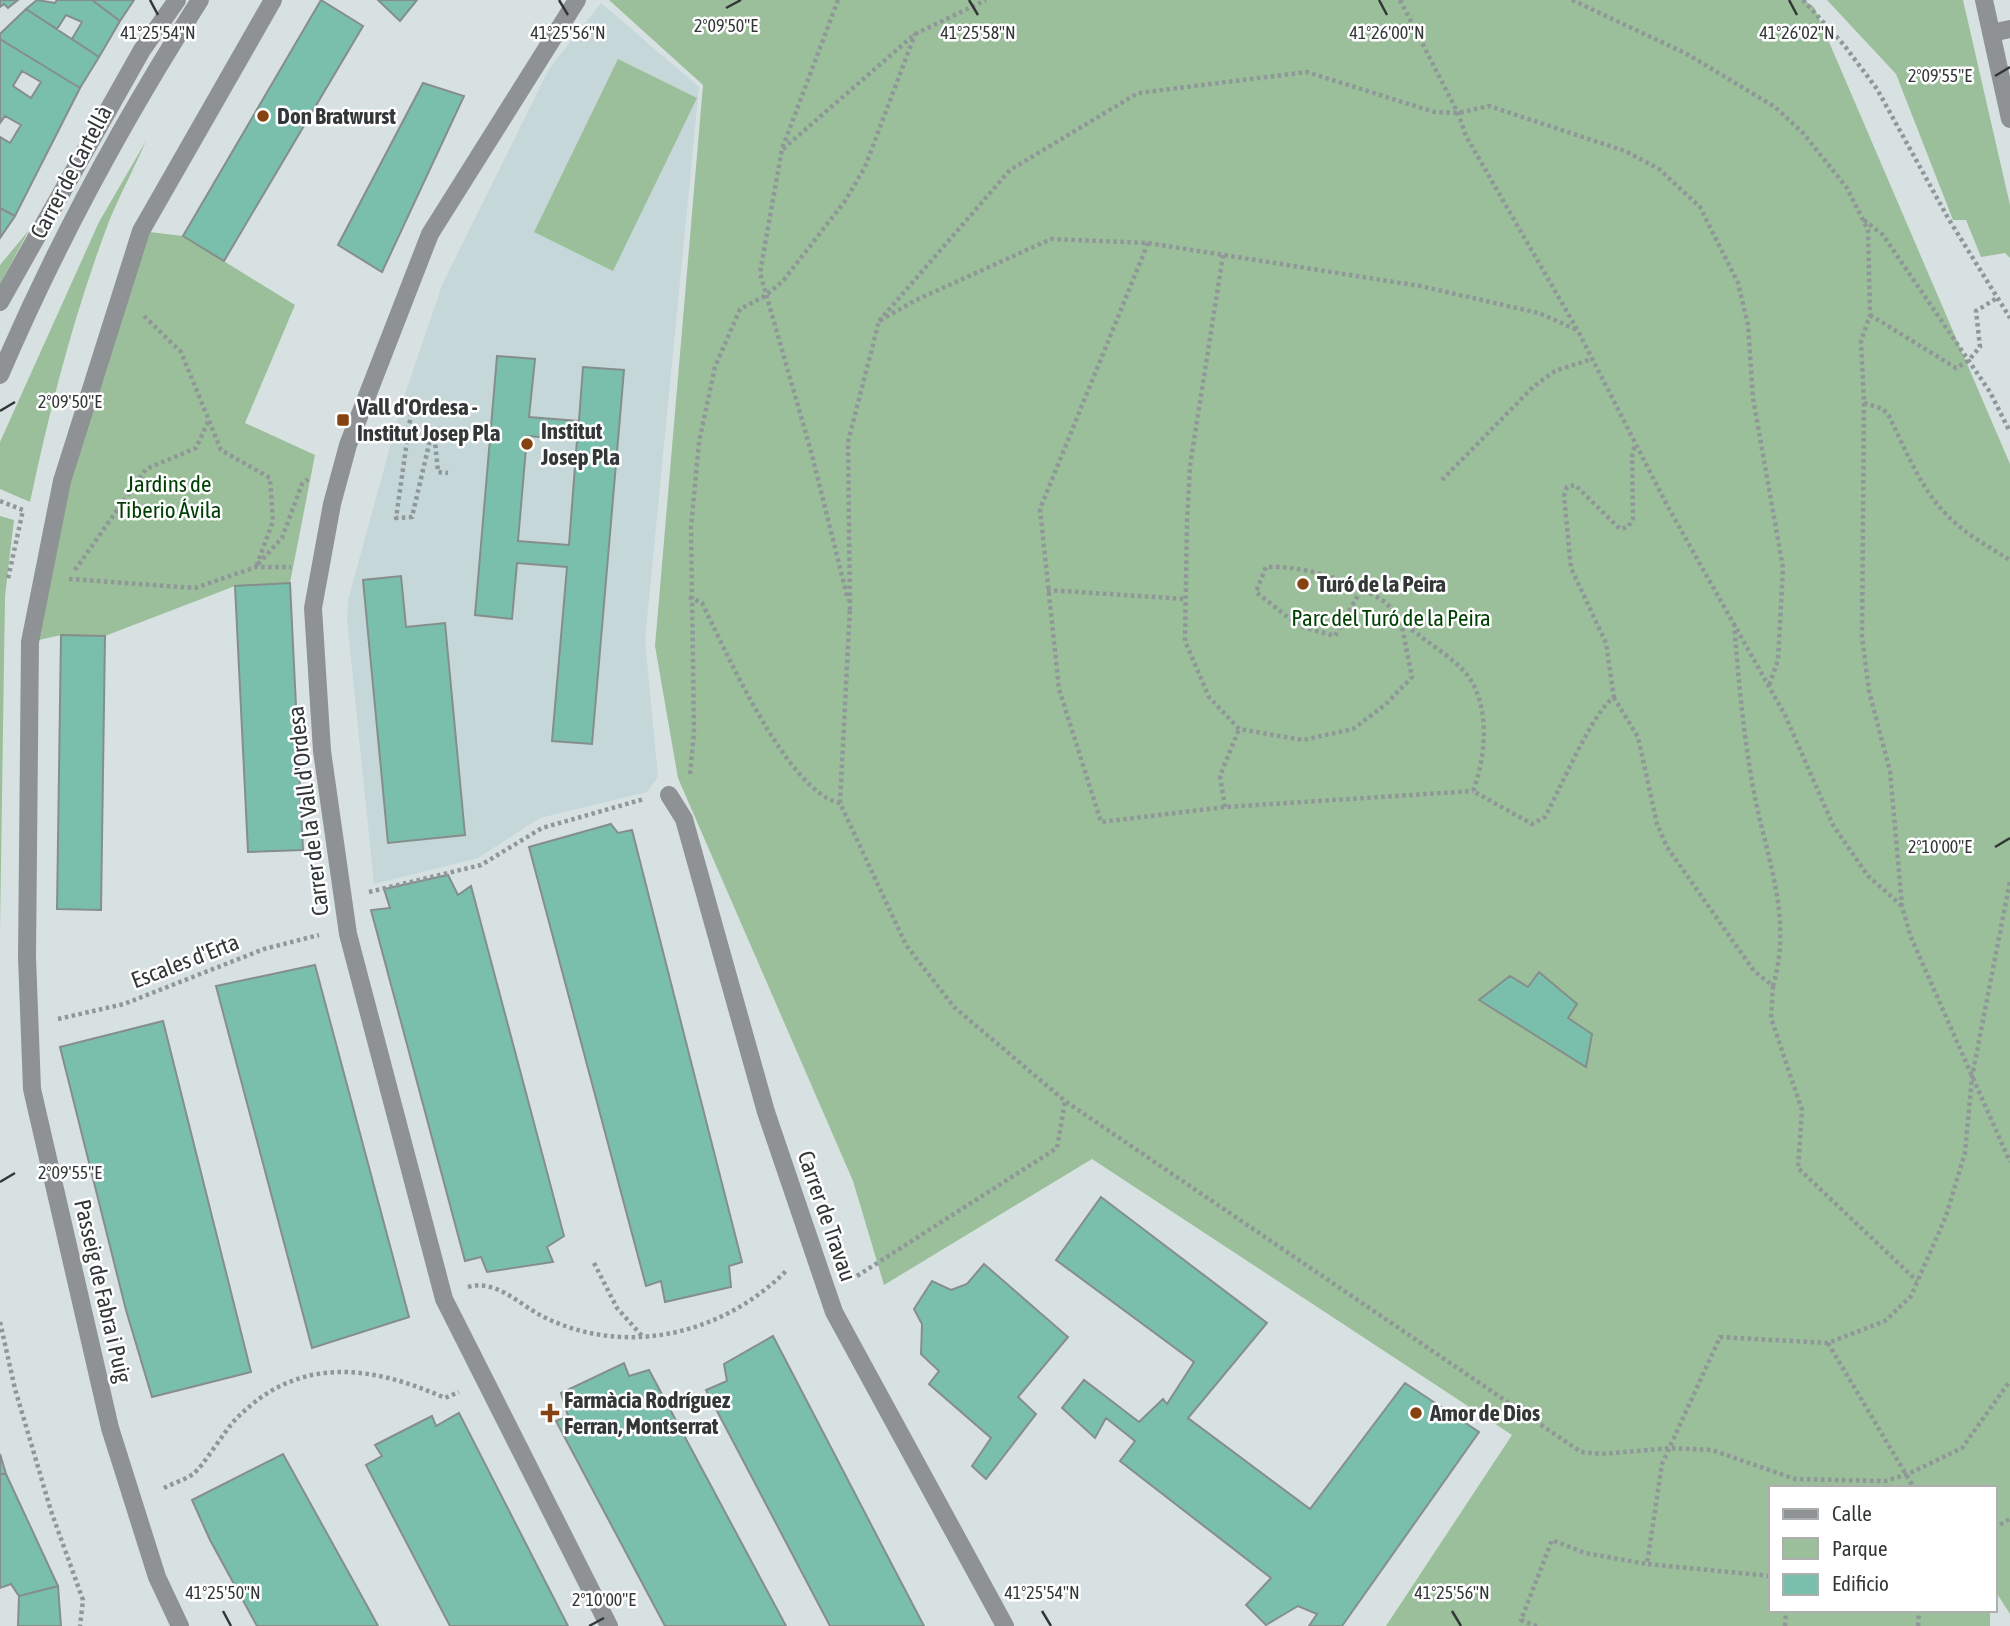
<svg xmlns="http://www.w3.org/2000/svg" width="2010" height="1626" font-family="'Asap Condensed',sans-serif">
<rect width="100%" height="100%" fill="#d8e1e2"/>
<path fill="#c5d7d9" d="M601 3 699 87 645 640 658 777 647 792 540 818 478 858 374 884 347 620 348 600 402 403 442 285 549 69Z"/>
<path fill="#9bbf9a" d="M609 0H1804L1814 7 2010 464V1614L1994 1589V1488H1770V1610H1990V1626H1386L1512 1435 1092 1159 884 1285 853 1181 678 778 655 646 703 85Z
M1827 0H1963L2010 205V258L2005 253 1981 257 1966 220H1953L1896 74Z
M618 59 697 98 613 271 534 232Z
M146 141C134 169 119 196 108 224 74 314 50 408 30 502L0 489V442L99 222Z
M29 230 0 284V265Z
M141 231 183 236 295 305 245 423 315 455 290 583 235 586 105 636 61 635 30 642 44 571Z
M0 516 14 520 5 596 0 933Z"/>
<path fill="#79bfac" stroke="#868e8b" stroke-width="2" fill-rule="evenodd" d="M0 0H18L8 8 4 4 0 7Z
M37 0 55 3 57 0H92L120 21 99 57 72 39 82 22 66 15 57 29 26 9Z
M92 0H134L120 21Z
M321 0 363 26 224 261 183 236Z
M378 0H417L400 21Z
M26 9 99 57 80 88 0 39V34Z
M0 39 80 88 15 216 0 208V137L10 143 21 125 5 116 0 123ZM22 71 41 82 31 98 13 86Z
M423 83 464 96 382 272 338 245Z
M0 208 15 216 0 238Z
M497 356 535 359 529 417 579 421 583 367 624 370 592 744 552 741 567 567 517 563 512 619 475 615ZM527 436 577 440 569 545 518 541Z
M401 576 406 627 445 623 465 835 388 843 363 580Z
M290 583 303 850 248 852 235 586Z
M61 635 105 636 101 910 57 909Z
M611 824 618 833 632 830 742 1262 729 1266 731 1287 665 1302 661 1281 646 1286 529 847Z
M448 875 458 895 471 886 564 1236 547 1247 553 1262 487 1272 481 1257 465 1261 371 910 390 908 384 889Z
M315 965 409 1317 312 1348 216 986Z
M1539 972 1577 1004 1568 1018 1592 1034 1586 1067 1479 1000 1510 976 1528 987Z
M163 1021 251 1372 152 1397 126 1310 60 1047Z
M1101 1197 1267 1323 1188 1418 1310 1509 1405 1383 1479 1432 1342 1626H1309L1317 1614 1298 1606 1266 1625 1246 1605 1271 1578 1120 1461 1135 1441 1106 1418 1095 1438 1062 1408 1084 1380 1139 1422 1163 1399 1167 1404 1194 1362 1056 1260Z
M984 1264 1068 1337 1018 1397 1036 1414 986 1479 972 1466 991 1438 929 1384 939 1371 921 1354 922 1324 914 1309 932 1281 951 1290 967 1284Z
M773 1336 890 1561 924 1626H830L706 1390 727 1381 724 1364Z
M624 1363 629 1376 649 1370 786 1626H665L556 1421 568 1416 561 1393Z
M459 1413 568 1626H450L366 1465 382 1456 375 1445 432 1416 436 1426Z
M0 1454 6 1474H0Z
M283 1454 371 1613 378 1626H257L210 1540 192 1500Z
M0 1474H6L58 1586 19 1596 11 1584 0 1588Z
M58 1586 61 1626H18L19 1596Z"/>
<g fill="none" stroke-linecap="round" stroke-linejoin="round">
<path stroke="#909798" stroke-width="4.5" stroke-dasharray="3.5 3.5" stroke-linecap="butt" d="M838 0 782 149 760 273 812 455 848 600
M1400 0 1458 113 1466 136 1578 331 1668 507 1785 715 1833 825 1868 876 1902 906
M1572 0 1687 54 1775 107 1803 133 1847 188 1868 230 1870 315 1861 341 1864 403 1862 637 1869 691 1890 771 1902 906 1910 935 2010 1162
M1803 0 1844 45 1877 89 1948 218 2010 318
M783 149 915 34 986 0
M1864 220 1883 235 1990 392 2010 432
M1148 243 1040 509 1059 689 1101 822 1225 807 1473 791
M1223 255 1190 466 1187 522 1185 641 1209 697 1239 729 1303 740 1353 729 1385 705 1412 677 1401 622
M1870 315 1956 368 1968 361 1980 347 1976 311 1997 298
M144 316 181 352 221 450 270 478 273 521 256 567
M879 321 1010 170 1138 93 1307 72 1434 112 1458 113 1489 106 1625 151 1659 169 1700 207 1738 283 1748 325 1753 398 1783 568 1778 660 1769 686
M1864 403 1883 409 1889 416C1905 449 1921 489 1947 515 1965 534 1989 547 2010 560
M412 406 396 518 412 517 430 440 435 441 438 472 448 473
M1442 480 1533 387 1555 371 1592 359
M0 501 23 510 8 579
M258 564 282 538 302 484 308 479
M75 570 146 469 196 448 209 420
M69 579 195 588 256 567H291
M1047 590 1185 599
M1361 590 1335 636 1299 626 1256 592 1266 567C1302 565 1350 580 1382 600 1390 605 1394 613 1400 620 1405 626 1414 631 1420 636 1438 650 1460 662 1472 682 1490 714 1485 759 1473 791L1532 824 1545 817C1557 795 1596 705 1614 698L1638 737 1657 824 1667 847 1754 971 1773 986C1794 914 1764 853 1752 782 1743 729 1738 676 1734 622
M689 597 702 603C726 651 787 792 840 803L906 945 954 1007 1065 1101 1581 1452 1602 1454 1671 1448 1712 1450 1795 1479 1885 1481 1908 1474 1962 1448 2010 1381
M850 610 848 442 879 321 916 300 1051 239 1148 243 1420 286 1539 313 1577 330
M1614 698 1606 643 1571 568 1564 496 1567 487 1575 485 1620 529 1628 527 1633 519 1632 457 1635 444
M690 774 694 733 691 527 699 442 715 367 740 309 765 296 783 281 845 201 865 167 915 34
M840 803 850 608
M1225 807 1220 776 1239 729
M369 892 481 865 542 828 644 799
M1773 986 1771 1018 1802 1110 1798 1168 1917 1281
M58 1019 124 1004 264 949 319 935
M594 1263 617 1308 643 1337
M857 1276 1057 1148 1065 1101
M468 1287C495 1279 518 1303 540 1315 622 1358 721 1336 786 1271
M0 1322 15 1389 51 1511 83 1600 80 1626
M1828 1343 1914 1488
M164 1488C173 1483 185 1480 193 1474 203 1467 224 1431 236 1419 298 1355 371 1365 445 1398L459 1392
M1994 1528 2010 1519
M1770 1576 1647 1564 1662 1464 1720 1337 1828 1343 1885 1321 1911 1296 1946 1216 1965 1153 1972 1077 2010 881
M1537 1626 1521 1620 1552 1540 1585 1553 1647 1564
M1785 1626 1786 1610
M1918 1626 1919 1610"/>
<path stroke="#8f9294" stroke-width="18" d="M577 0 430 234 348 445 332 504 313 608 322 751 348 934 444 1299 609 1626
M1984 0 2010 119
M1991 33 2010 29
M0 302 142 50 177 0
M0 375C57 242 122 122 200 0
M669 795 684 819 766 1112 834 1312 1005 1626
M180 1626 157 1577 110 1428 32 1089 27 957 30 642 62 481 141 231 273 0"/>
</g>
<path fill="none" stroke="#333737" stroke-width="2.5" d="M150 0 158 15M559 0 568 15M969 0 978 15M1379 0 1387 15M1789 0 1797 15M726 8 741 0M1995 76 2010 67M0 411 15 402M1995 847 2010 838M0 1182 15 1173M223 1611 231 1626M1042 1611 1051 1626M1452 1611 1461 1626M589 1626 604 1618"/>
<g fill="#854311" stroke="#fff" stroke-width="2.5">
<circle cx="263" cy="116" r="7"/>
<rect x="336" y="413" width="14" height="14" rx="3.5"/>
<circle cx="527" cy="444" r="7"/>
<circle cx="1303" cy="584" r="7"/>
<path d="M546.5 1402.5h7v7h7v7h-7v7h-7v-7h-7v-7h7z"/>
<circle cx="1416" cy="1413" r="7"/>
</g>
<g text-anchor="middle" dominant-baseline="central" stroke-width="5" stroke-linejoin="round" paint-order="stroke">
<g font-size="23" font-weight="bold" fill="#333737" stroke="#fff" text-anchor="start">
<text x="277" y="116">Don Bratwurst</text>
<text x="357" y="407">Vall d'Ordesa -<tspan x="357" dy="26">Institut Josep Pla</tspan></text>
<text x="541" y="431">Institut<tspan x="541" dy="26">Josep Pla</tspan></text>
<text x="1317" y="584">Turó de la Peira</text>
<text x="564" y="1400">Farmàcia Rodríguez<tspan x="564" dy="26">Ferran, Montserrat</tspan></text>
<text x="1430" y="1413">Amor de Dios</text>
</g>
<g font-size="23" fill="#333737" stroke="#fff">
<text transform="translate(71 172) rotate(-62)">Carrer de Cartellà</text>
<text transform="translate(308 811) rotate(-97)">Carrer de la Vall d'Ordesa</text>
<text transform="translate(185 961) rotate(-21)">Escales d'Erta</text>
<text transform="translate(827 1216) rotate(71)">Carrer de Travau</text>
<text transform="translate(103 1291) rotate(77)">Passeig de Fabra i Puig</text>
</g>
<g font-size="23" fill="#003f04" stroke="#fff">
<text x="169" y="484">Jardins de<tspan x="169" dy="26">Tiberio Ávila</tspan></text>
<text x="1391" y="618">Parc del Turó de la Peira</text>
</g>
</g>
<g font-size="18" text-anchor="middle" fill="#333737" stroke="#fff" stroke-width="5" stroke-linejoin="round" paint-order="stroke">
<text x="726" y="32">2°09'50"E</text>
<text x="158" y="39">41°25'54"N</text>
<text x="568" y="39">41°25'56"N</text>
<text x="978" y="39">41°25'58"N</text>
<text x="1387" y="39">41°26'00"N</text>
<text x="1797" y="39">41°26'02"N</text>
<text x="1940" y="82">2°09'55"E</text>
<text x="70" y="408">2°09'50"E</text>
<text x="1940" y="853">2°10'00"E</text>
<text x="70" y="1179">2°09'55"E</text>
<text x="223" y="1599">41°25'50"N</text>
<text x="1042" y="1599">41°25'54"N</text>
<text x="1452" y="1599">41°25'56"N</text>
<text x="604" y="1606">2°10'00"E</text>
</g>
<rect x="1769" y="1486" width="228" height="126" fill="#ffffff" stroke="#adafaf" stroke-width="2"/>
<rect x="1783" y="1509" width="35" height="10" fill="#8f9294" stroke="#adafaf" stroke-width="2"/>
<text x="1832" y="1521" font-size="21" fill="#333737">Calle</text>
<rect x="1783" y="1538" width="35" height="21" fill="#9bbf9a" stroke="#adafaf" stroke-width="2"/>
<text x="1832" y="1556" font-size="21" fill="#333737">Parque</text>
<rect x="1783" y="1574" width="35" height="21" fill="#79bfac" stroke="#adafaf" stroke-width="2"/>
<text x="1832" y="1591" font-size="21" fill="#333737">Edificio</text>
</svg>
